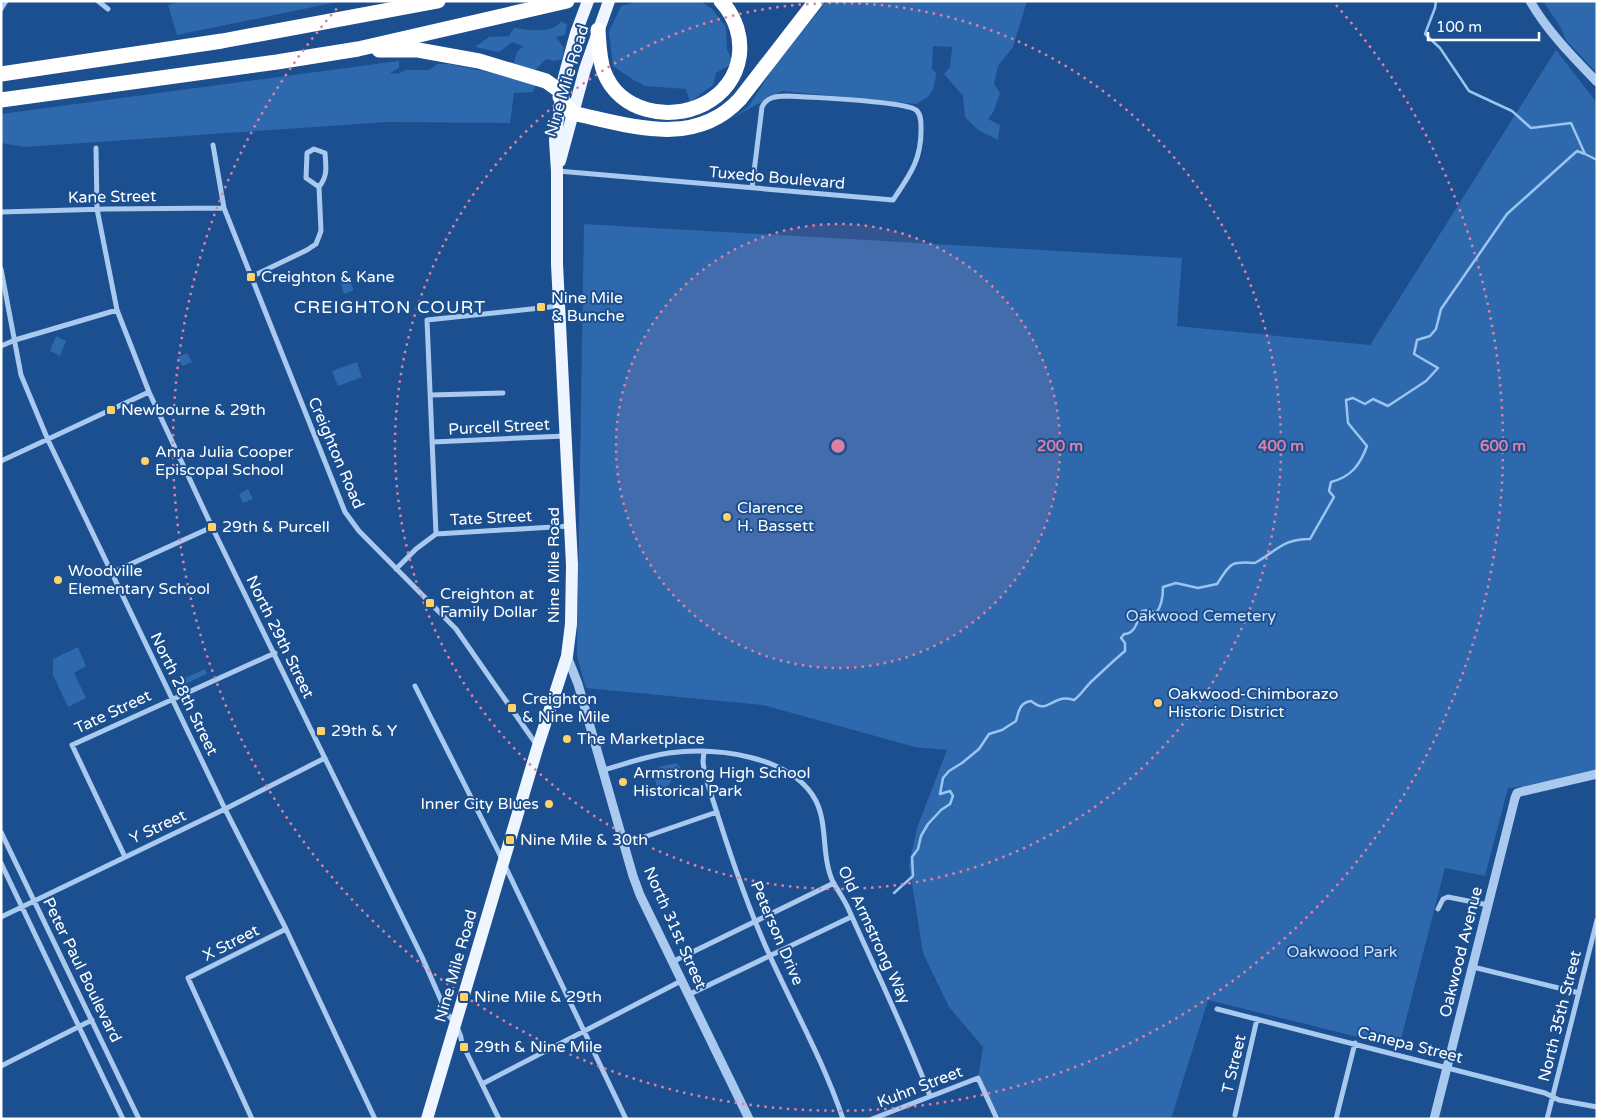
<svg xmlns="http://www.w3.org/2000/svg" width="1598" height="1120" font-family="'Varela Round',sans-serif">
<rect width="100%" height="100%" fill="#1b4f8f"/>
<path fill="#2e69ad" d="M181 1H342L177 35 168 5Z
M640 1H700L712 9 726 27 727 49 733 63 716 73 713 85 690 102 686 89 645 86 632 79 613 66 609 32 621 6Z
M827 1H1027L1013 47 998 66 994 84 1000 93 994 111 988 119 1000 125 998 140 978 130 965 117 963 96 944 74 950 67 952 47 933 46 932 69 936 73C934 91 933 95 916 104L782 91 732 118 748 107 776 64Z
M1543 1H1597V73L1566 40 1561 28Z
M561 21 567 25 565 35 556 37 564 48 562 59 554 61 546 59 534 71 514 63 517 52 523 46 512 42 499 52 475 47 489 37 509 36 514 28C527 30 554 34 561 21Z
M1556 50 1597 103V770L1526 786 1508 788 1485 876 1445 868 1399 1047 1208 1000 1171 1119H1001L978 1078 983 1047 949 1007 923 953 909 865 917 828 947 750 915 747 763 705 586 688 577 656V646L584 224 1182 258 1177 326 1370 345Z
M399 61V68L390 73 398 74 405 70H429L437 64H449L537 82 533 92 514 93 510 123 386 122 25 147 1 143V114Z
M350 281 354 290 344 294 341 284Z
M56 336 66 341 60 356 50 351Z
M187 353 192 362 182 366 178 357Z
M357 362 362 377 338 386 332 371Z
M248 489 253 499 243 503 239 494Z
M78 647 86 666 74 673 86 698 68 707 53 675V659Z
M205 669 207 674 178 687 176 682Z
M676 763 680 767 666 789 657 787 654 776 659 767Z"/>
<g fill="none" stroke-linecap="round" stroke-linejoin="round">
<path stroke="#9cc4f0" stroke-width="2.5" d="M1436 1 1435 8 1425 34 1440 48 1469 91 1512 111 1531 128 1571 123 1585 154 1597 160
M894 893 913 876 912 857 918 849 921 836 928 824 941 810 950 804 953 796 950 791 940 794 943 778 949 771 962 763 979 749 989 734 1002 730 1016 721C1019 711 1019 703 1031 701 1045 712 1047 703 1061 699 1065 698 1070 699 1074 700 1082 694 1086 686 1093 680 1104 670 1114 660 1125 651V643L1121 638 1124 634C1136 634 1137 620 1142 611L1149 610 1156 613C1162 606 1163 597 1163 587L1176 583 1198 588 1217 584C1231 563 1230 561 1255 563 1277 551 1282 539 1310 539L1334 497 1329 491 1331 482C1351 477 1360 465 1367 446L1348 423 1346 400 1353 398 1365 404 1373 399 1388 406 1426 381 1438 368 1414 354 1417 340 1430 336 1436 329 1441 309 1507 214 1577 151 1585 154"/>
<path stroke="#a9c9ee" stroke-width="5" d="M98 1 108 9
M1 9 6 1
M213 145 224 208 345 512 359 531 456 629 536 744
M96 148 97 209 117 310 149 392 212 527 422 957 447 1014C455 1021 461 1033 462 1043L499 1119
M558 171 893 200C910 175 922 159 921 127 921 121 921 114 916 110 904 101 807 97 787 96 776 96 767 97 762 107L752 188
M1 212 107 209 224 208
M1 269 21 375 48 440 225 809 286 929 375 1119
M251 277 307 250 316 244 321 231 319 187C328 175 326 168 325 153L314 149 307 153 306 178 319 187
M1 346 15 340 117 310
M431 395 503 393
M433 442 565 436
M1 461 149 392
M436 534 427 320 559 306
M396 569 416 549 436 534 570 526
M111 573 212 527
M415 686 497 849 626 1119
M704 751 703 762 705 775C723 832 741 890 765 945 791 1004 822 1057 843 1119
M603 770C625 764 647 756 669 753 715 747 792 755 816 801 828 825 821 856 833 882 838 891 844 899 848 908 876 971 906 1032 930 1096
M1 832 139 1119
M624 844 717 812
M125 857 72 745 275 653
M1 863 123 1119
M1438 909 1443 899 1448 897 1488 905
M1 917 225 809 325 758
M672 962 834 883
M1473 967 1579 993
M688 995 851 917
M1217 1009 1545 1093 1559 1100 1597 1107
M1 1066 92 1020
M482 1084 681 981
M1235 1115 1257 1019
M252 1119 188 978 286 929
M872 1119 978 1078 997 1119
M1336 1119 1355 1043
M1547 1119 1597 920"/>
<path stroke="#a9c9ee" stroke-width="9" d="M1530 1C1548 32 1572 56 1597 82
M567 656 578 684 633 876 640 895 749 1119
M1434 1119 1515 798 1517 793 1524 791 1597 774"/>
<path stroke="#f0f6ff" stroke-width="12" d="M560 161 585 69 609 1
M427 1119 537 749 567 656 571 624 572 565 557 264V171L555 140 564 77 576 33 588 1"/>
<path stroke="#fff" stroke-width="15" d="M598 30C599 44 599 59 604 72 619 111 668 122 704 104 745 83 751 34 721 1
M379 50H418L479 61 546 81 560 91
M1 74 222 41 438 1
M560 97 572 113C629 125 694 149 740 99L816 1
M1 100 277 62 358 49 567 1"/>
</g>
<circle cx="838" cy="446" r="222" fill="#dd80a5" fill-opacity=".12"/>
<g fill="none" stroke="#dd80a5" stroke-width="2.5" stroke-dasharray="2.5 5">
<circle cx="838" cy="446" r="222"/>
<circle cx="838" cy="446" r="443"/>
<path d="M1336 5A665 665 0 1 1 340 5"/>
</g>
<g fill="#ffd166" stroke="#1b4f8f" stroke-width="2">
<rect x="246" y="272" width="10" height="10" rx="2.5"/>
<rect x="536" y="302" width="10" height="10" rx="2.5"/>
<rect x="106" y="405" width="10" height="10" rx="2.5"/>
<circle cx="145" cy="461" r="5"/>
<circle cx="727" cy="517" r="5"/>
<rect x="207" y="522" width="10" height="10" rx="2.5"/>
<circle cx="58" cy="580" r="5"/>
<rect x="425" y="598" width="10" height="10" rx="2.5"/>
<circle cx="1158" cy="703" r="5"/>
<rect x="507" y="703" width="10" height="10" rx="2.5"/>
<rect x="316" y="726" width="10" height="10" rx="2.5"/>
<circle cx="567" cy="739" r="5"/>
<circle cx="623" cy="782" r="5"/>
<circle cx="549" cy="804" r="5"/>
<rect x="505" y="835" width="10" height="10" rx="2.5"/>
<rect x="459" y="992" width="10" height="10" rx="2.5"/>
<rect x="459" y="1042" width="10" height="10" rx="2.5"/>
</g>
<g text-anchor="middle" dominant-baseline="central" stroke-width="4" stroke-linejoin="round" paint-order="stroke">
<g font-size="16" fill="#fff" stroke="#1b4f8f">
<text transform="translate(567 81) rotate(-73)">Nine Mile Road</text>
<text transform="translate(777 178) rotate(5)">Tuxedo Boulevard</text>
<text transform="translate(112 197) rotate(-1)">Kane Street</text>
<text transform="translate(499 427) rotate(-3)">Purcell Street</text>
<text transform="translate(336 453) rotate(67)">Creighton Road</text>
<text transform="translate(491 518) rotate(-3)">Tate Street</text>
<text transform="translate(554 565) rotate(-90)">Nine Mile Road</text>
<text transform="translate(280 637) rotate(64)">North 29th Street</text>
<text transform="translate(184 694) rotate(64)">North 28th Street</text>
<text transform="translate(113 712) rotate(-25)">Tate Street</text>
<text transform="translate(158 827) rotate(-25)">Y Street</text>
<text transform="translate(675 928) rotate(66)">North 31st Street</text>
<text transform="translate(777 933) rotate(67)">Peterson Drive</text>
<text transform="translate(874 935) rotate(65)">Old Armstrong Way</text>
<text transform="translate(231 943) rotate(-27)">X Street</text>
<text transform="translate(1461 952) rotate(-76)">Oakwood Avenue</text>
<text transform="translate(456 966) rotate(-74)">Nine Mile Road</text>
<text transform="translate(82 970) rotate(64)">Peter Paul Boulevard</text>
<text transform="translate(1560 1016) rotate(-76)">North 35th Street</text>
<text transform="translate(1410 1045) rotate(14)">Canepa Street</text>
<text transform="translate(1234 1064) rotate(-77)">T Street</text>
<text transform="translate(920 1087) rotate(-21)">Kuhn Street</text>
</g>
<g font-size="16" fill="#fff" stroke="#1b4f8f" text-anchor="start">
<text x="261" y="277">Creighton &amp; Kane</text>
<text x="551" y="298">Nine Mile<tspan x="551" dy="18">&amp; Bunche</tspan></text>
<text x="121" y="410">Newbourne &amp; 29th</text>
<text x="155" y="452">Anna Julia Cooper<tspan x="155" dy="18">Episcopal School</tspan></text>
<text x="737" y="508">Clarence<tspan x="737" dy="18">H. Bassett</tspan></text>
<text x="222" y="527">29th &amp; Purcell</text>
<text x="68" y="571">Woodville<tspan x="68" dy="18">Elementary School</tspan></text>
<text x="440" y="594">Creighton at<tspan x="440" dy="18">Family Dollar</tspan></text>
<text x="1168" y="694">Oakwood-Chimborazo<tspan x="1168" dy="18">Historic District</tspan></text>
<text x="522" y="699">Creighton<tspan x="522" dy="18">&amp; Nine Mile</tspan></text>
<text x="331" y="731">29th &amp; Y</text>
<text x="577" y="739">The Marketplace</text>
<text x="633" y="773">Armstrong High School<tspan x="633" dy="18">Historical Park</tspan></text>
<text x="539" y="804" text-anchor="end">Inner City Blues</text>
<text x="520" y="840">Nine Mile &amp; 30th</text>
<text x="474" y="997">Nine Mile &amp; 29th</text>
<text x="474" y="1047">29th &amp; Nine Mile</text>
</g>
<g font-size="16" fill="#cfe3fa" stroke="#1b4f8f">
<text x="1201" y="616">Oakwood Cemetery</text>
<text x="1342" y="952">Oakwood Park</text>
</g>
<g font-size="18" letter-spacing="1" fill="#fff" stroke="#1b4f8f">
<text x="390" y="307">CREIGHTON COURT</text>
</g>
</g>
<circle cx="838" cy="446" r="8" fill="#dd80a5" stroke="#1b4f8f" stroke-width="2.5"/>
<g font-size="15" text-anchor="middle" font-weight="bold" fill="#dd80a5" stroke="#1b4f8f" stroke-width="4" stroke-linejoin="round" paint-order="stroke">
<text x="1060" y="451">200 m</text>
<text x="1281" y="451">400 m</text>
<text x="1503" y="451">600 m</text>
</g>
<rect width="1598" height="1120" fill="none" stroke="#ffffff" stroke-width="5"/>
<path d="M1428 32v8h111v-8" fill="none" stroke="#ffffff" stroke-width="2.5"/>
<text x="1436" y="32" font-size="15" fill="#ffffff" stroke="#1b4f8f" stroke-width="4" paint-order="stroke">100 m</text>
</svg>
